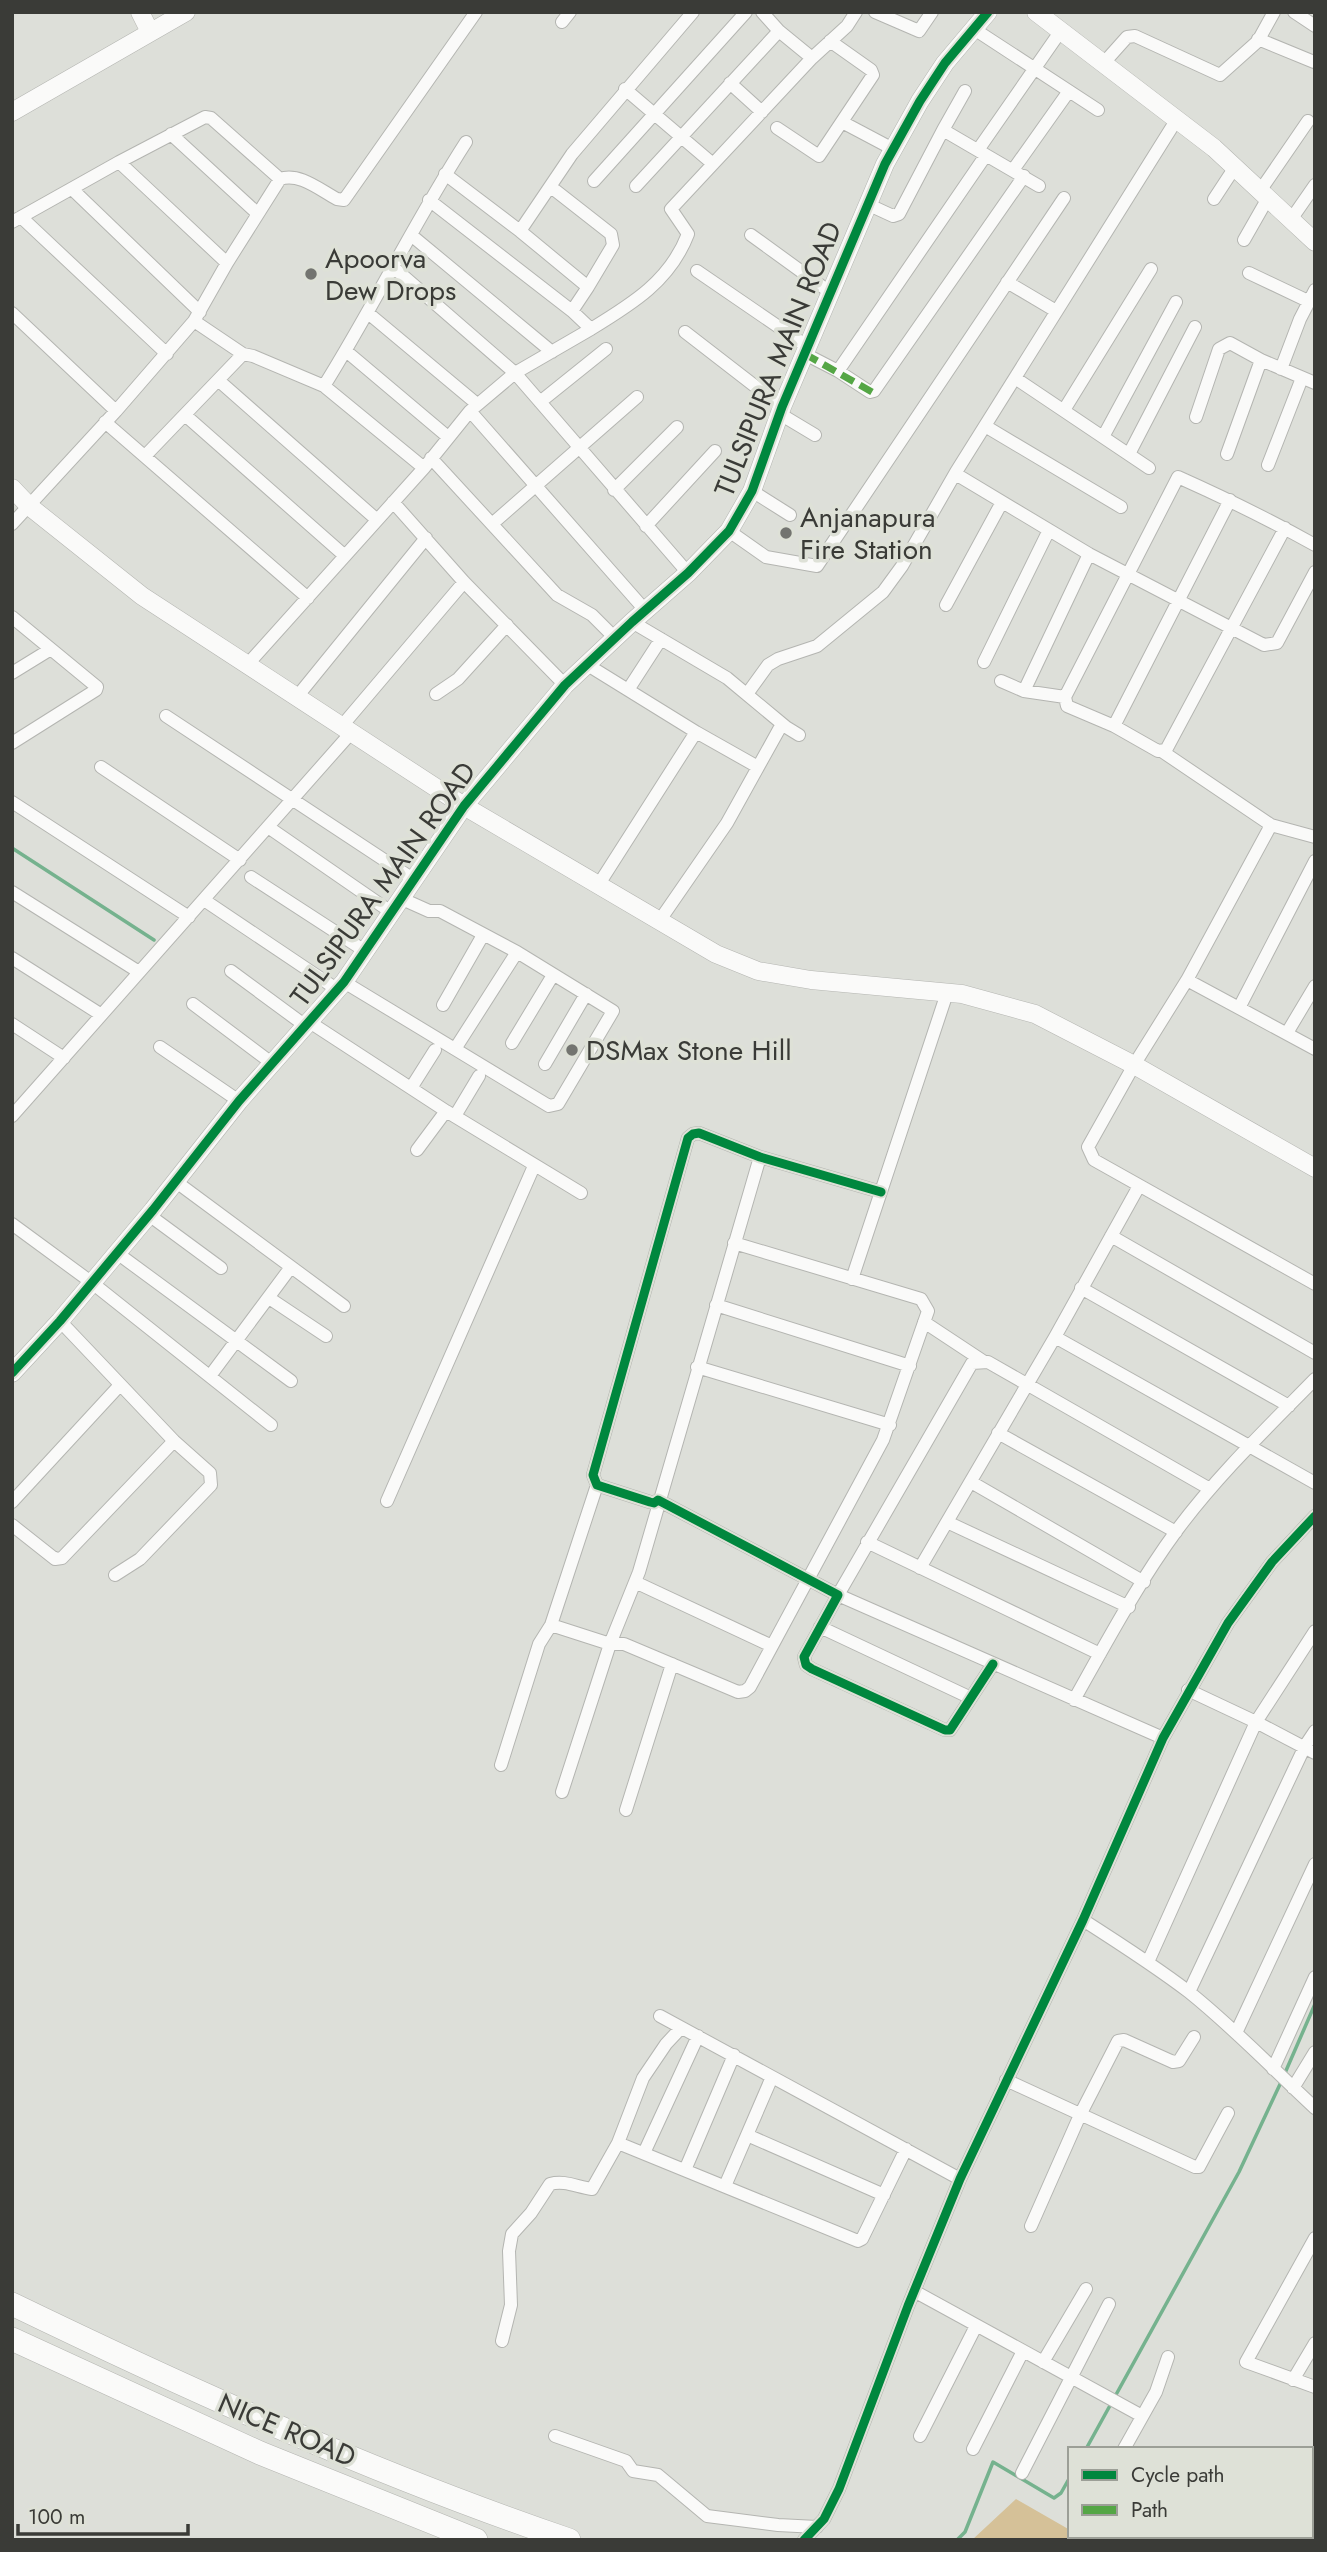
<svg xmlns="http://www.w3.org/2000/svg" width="1327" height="2552" font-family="Jost,sans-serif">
<rect width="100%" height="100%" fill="#dddfd9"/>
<path fill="#d5c198" d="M1016 2499 1070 2530V2536H1082L1088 2540H972Z"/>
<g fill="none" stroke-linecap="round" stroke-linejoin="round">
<path stroke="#75b28e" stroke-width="3.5" d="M12 848 154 940
M1285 2073 1315 2004
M1086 2449 1239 2172 1282 2080
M957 2540 965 2532 993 2462 1054 2498 1061 2493 1070 2477"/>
<g stroke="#b4b5b1" stroke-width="14">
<path id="street" d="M875 12 919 31 932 12
M1294 12 1315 26
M562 22 570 12
M974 29 1098 110
M1258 39 1314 62
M812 58 847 26 856 12
M1102 65 1127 37 1135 36 1220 75 1258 41 1274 12
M730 83 762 112
M1177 119 956 472 959 476 1089 554 1264 645 1277 643 1315 572
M842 122 893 149
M777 128 819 156 873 75 871 70 830 41
M943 130 965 91
M171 134 257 213
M978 150 1060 32
M119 162 227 263
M713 164 812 58 779 31 762 12
M1013 170 1069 91
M445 174 520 231 588 287 572 311
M594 181 746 12
M636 186 779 31
M551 187 611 234 613 245 588 287
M72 189 200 312
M1260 191 1308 121
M1214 199 1235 167
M867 204 893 216 899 214 943 130 1039 186
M21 217 167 354
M1290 221 1315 185
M12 222 119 162 205 117 211 118 280 179
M520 231 572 154 693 12
M411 235 552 352
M751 235 831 293
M1244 240 1268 198
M393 267 515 373 688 573
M697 271 808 347
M1249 273 1308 301
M1007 282 1056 311
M12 313 116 411
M368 313 477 404
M194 321 243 354 253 356 324 386C374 306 415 221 466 142
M591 329C632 304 670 281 688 234L671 209 713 164 625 89
M685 332 782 407
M346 351 448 437
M805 354 838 371 870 392 874 391 1024 176
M1281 369 1300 319 1315 290
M838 371 986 155
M1015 378 1149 468
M218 380 376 519
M324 386 424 468
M540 402 606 349
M1064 410 1151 269
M470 411 645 610
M780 414 815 435
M185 415 345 556
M1196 417 1219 349 1230 343 1261 360 1315 383
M105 422 308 598
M985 426 1121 507
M1103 437 1176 302
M1129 454 1195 327
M1227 454 1261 360
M145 456 243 354
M431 458 557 595 592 615 615 638
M1268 465 1302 378
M614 490 677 427
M752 491 790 515
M393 502 464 582 565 685
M12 524 116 411 194 321 227 263 280 179C299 172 320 190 337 199L344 200 476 12
M492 524 637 397
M646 526 715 451
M1285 528 1166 750 1158 751 1114 726 1067 706 1065 697 1178 477C1225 498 1270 520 1315 545
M729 531 766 557 817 566 1064 198
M946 605 1002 502
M12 617 97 687 96 690 12 743
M632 622 727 678 786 727 799 735
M984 662 1049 530
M586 664 696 732 599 884
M247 665 424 468 470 411 515 373 591 329 572 311 429 200
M12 673 51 649
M1001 681 1024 691 1065 697
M628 690 661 639
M1024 691 1089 554
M436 694 458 679 507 625
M747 694 768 665 778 659 817 646 883 592 902 566 956 472
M296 698 426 538
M166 716 413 879
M1114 726 1230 500
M341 727 464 582
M696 732 758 767
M1163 752 1271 825 1315 837
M101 767 240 860
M12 802 189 917
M1271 825 1187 980 1134 1065 1088 1147 1094 1160 1315 1284
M268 827 391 912
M251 877 365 951
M12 892 139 972
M204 900 338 990
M660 920 727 823 782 724
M12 958 100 1014
M231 971 307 1027
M1187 980 1315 1049
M344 982 549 1106 558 1104 613 1011 517 952 440 911H429L400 898
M193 1004 273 1064
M443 1005 483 935
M1240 1006 1315 861
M311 1023 446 1111 581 1193
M12 1024 64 1058
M1287 1033 1315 986
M512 1043 553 975
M160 1047 239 1101
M455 1049 517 952
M545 1064 586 994
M411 1088 435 1050
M12 1116 350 734
M455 1116 479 1076
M417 1150 446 1111
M175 1181 344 1306
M881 1192 760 1157 699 1133 693 1134 688 1138 593 1475 597 1485 650 1502 654 1503 658 1500 838 1595 804 1657 806 1665 812 1669 945 1730H950L993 1664
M149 1215 221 1268
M12 1224 91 1282 271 1425
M1111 1236 1315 1353
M117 1253 291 1381
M852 1279 947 993
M1081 1288 1289 1406
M269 1298 326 1336
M716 1305 910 1366
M60 1321 174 1441 210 1473 211 1485 140 1559 115 1575
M924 1322 983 1361
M1055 1337 1315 1483
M697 1367 890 1425
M210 1376 291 1267
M998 1433 1176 1532
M971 1482 1144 1582
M387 1501 534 1166
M12 1502 120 1385
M947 1522 1129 1607
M12 1525 55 1559 62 1558 174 1441
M867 1542 1100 1654
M920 1568 1055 1337 1139 1186
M635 1582 772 1646
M551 1625 610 1644H624L738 1692 745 1691 750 1687 883 1440 928 1311 921 1299 734 1243
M820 1627 971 1698
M1188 1690 1256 1722 1315 1753
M1074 1700C1106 1643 1138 1583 1177 1530 1218 1475 1267 1428 1315 1379
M1163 1738 838 1595 972 1363 988 1362 1210 1489
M501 1765 539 1644 551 1625 597 1485
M562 1792 610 1644 639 1572 760 1157
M626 1810 672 1664
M1083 1920C1119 1943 1155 1966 1189 1992 1234 2028 1273 2069 1315 2108
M1148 1962 1256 1722 1315 1631
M1189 1992 1305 1746 1315 1731
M660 2016 960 2179
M1236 2033 1315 1864
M1273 2069 1315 1977
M1006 2080 1195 2167H1199L1228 2113
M1293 2088 1315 2052
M747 2135 884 2195
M618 2143 858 2241 862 2239 906 2149
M644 2153 698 2036
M685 2170 734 2055
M725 2186 772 2077
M1031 2226 1080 2115 1118 2041 1124 2040 1173 2062 1179 2061 1194 2037
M1315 2238 1246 2362 1315 2387
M914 2291 1142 2416
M502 2341 511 2305 509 2251 512 2234 531 2213 550 2184C565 2180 577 2187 592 2189L618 2143 643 2078 666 2044 681 2028
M1043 2362 1086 2289
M1293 2380 1315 2343
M555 2436 626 2461 633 2471 658 2475 707 2516 778 2525 817 2527
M920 2436 976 2326
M973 2449 1023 2351
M1124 2449 1156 2392 1168 2357
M1022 2473 1109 2304
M804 2540 824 2519 839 2489 908 2306 960 2179 1083 1920 1163 1738 1228 1623 1272 1562 1315 1516"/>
</g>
<g stroke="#b4b5b1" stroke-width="19">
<path id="secondary" d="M140 12 150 32
M1036 12 1214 148 1315 242
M12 112 186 12
M12 488 29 506 142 596 464 806 716 954 758 971 811 980 962 994 1035 1014 1134 1065 1315 1168
M12 1373 60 1321 153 1210 239 1101 344 982 464 806 565 685 632 622 688 573 729 531 752 491 782 407 885 164 920 101 945 63 988 12"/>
</g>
<g stroke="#b4b5b1" stroke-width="24">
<path id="highway" d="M12 2304C194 2392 378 2475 569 2540
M12 2339 260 2453 476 2540"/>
</g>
<use href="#street" stroke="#fafaf9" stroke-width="12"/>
<use href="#secondary" stroke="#fafaf9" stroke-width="18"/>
<use href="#highway" stroke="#fafaf9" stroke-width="23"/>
<path stroke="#54a645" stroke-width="7" stroke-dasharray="14 7" stroke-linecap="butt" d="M805 354 872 392"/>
<g stroke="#dee1d7" stroke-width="13">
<path id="cycleway" d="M881 1192 760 1157 699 1133 693 1134 688 1138 593 1475 597 1485 650 1502 654 1503 658 1500 838 1595 804 1657 806 1665 812 1669 945 1730H950L993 1664
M12 1373 60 1321 153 1210 239 1101 344 982 464 806 565 685 632 622 688 573 729 531 752 491 782 407 885 164 920 101 945 63 988 12
M804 2540 824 2519 839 2489 908 2306 960 2179 1083 1920 1163 1738 1228 1623 1272 1562 1315 1516"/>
</g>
<use href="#cycleway" stroke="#00873e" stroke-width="9"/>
</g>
<g fill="#737470" stroke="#dee1d7" stroke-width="2.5">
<circle cx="311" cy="274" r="7"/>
<circle cx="786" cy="533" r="7"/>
<circle cx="572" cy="1050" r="7"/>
</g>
<g text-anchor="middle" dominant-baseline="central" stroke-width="7" stroke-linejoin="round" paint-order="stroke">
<g font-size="28" fill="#3a3b37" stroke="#dee1d7" text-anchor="start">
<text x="325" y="258">Apoorva<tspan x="325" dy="32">Dew Drops</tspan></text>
<text x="800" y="517">Anjanapura<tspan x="800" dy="32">Fire Station</tspan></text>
<text x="586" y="1050">DSMax Stone Hill</text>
</g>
<g font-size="28" fill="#3a3b37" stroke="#dee1d7">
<text transform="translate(778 359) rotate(-68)">TULSIPURA MAIN ROAD</text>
<text transform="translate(383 884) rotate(-54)">TULSIPURA MAIN ROAD</text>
<text transform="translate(287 2430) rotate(23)">NICE ROAD</text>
</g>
</g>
<rect width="1327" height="2552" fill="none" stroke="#3a3b37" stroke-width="28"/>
<rect x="1068" y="2447" width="245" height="91" fill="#dee1d7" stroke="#9c9f97" stroke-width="2"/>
<rect x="1082" y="2470" width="35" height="10" fill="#00873e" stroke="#9c9f97" stroke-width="2"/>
<text x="1131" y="2482" font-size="21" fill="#3a3b37">Cycle path</text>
<rect x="1082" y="2505" width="35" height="10" fill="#54a645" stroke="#9c9f97" stroke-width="2"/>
<text x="1131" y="2517" font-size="21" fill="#3a3b37">Path</text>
<path d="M18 2524v10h170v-10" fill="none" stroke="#3a3b37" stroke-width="3.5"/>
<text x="28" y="2524" font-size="21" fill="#3a3b37" stroke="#dee1d7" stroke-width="5" paint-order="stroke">100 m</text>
</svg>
